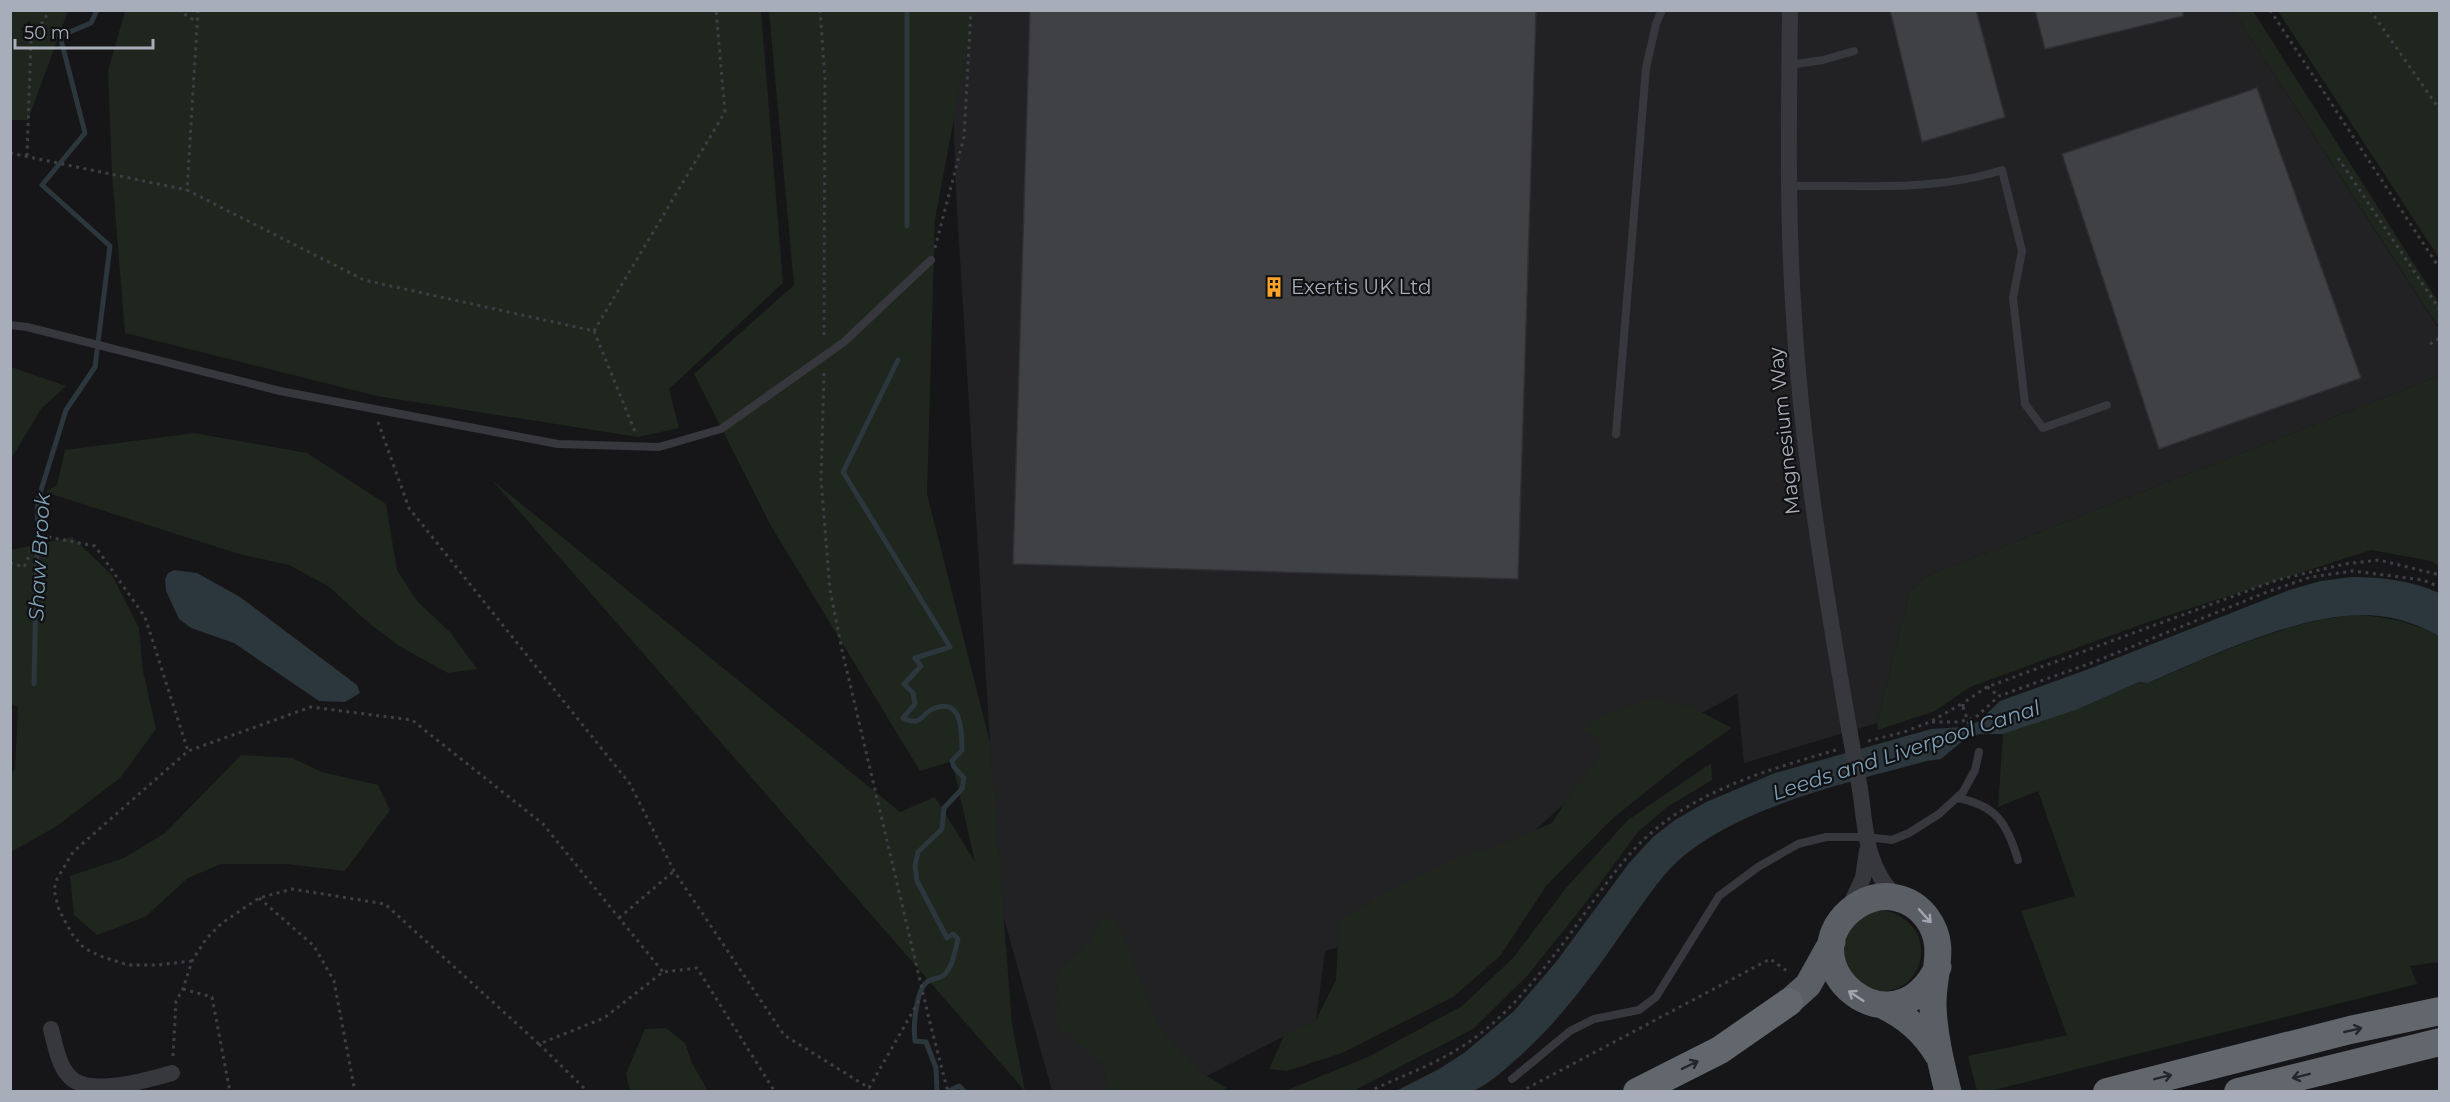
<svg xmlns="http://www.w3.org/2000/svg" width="2450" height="1102" font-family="Montserrat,sans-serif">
<rect width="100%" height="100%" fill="#161618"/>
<path fill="#222225" d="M950 11H2233L2439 329V376L1927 576 1909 593 1877 723 1744 763 1737 694 1610 762 1442 915 1325 951 1316 1020 1183 1088 1160 1092 1052 1091 1000 904 956 194Z"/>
<path fill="#1e261e" d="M10 11H68L28 120H11Z
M125 11H761L783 283 669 389 679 428 638 437 377 396 125 333 112 174 108 71Z
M769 11H974L935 220 927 494 990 742 1012 1024 1025 1091 492 480 900 812 935 797 975 862 952 761 920 771 771 526 694 374 794 285Z
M2233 11H2253L2439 303V323L2437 325Z
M2278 11H2439V258Z
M11 367 66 386 41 409 11 459Z
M2439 376V566L2431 561 2371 550 2148 622 1970 687 1935 711 1878 730 1877 723 1909 593 1927 576Z
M194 433 307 453 386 504 397 570 417 601 450 632 477 669 448 673 399 646 370 624 328 586 289 565 239 554 45 492 57 485 65 450Z
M72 537 112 575 139 628 143 671 156 729 120 778 57 826 11 852V774L15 769 18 707 10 704 11 550Z
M2355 615C2385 616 2412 622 2439 636V962L2410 966 2417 984 1990 1091H1977L1968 1056 2067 1035 2021 911 2075 896 2038 791 1998 807 2003 734 2076 710 2139 682 2148 683C2212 656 2285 621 2355 615Z
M1649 699 1690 706 1732 728 1683 762 1612 819 1547 885 1500 956 1453 997 1342 1053 1287 1071 1269 1069 1284 1036 1316 1020 1336 980 1339 921 1380 896 1464 855 1497 846 1552 823 1572 791 1599 758 1600 742 1583 729 1599 717Z
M241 755 292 758 322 772 378 785 390 810 345 871 287 864H221L188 878 145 917 97 935 74 915 70 876 124 858 165 833Z
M1711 763 1712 780 1667 807 1637 833 1584 905 1527 976 1473 1029 1353 1091H1285L1370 1056 1462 1006 1513 958 1566 888 1628 820Z
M1883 910C1945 924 1924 1000 1874 990 1865 989 1856 981 1849 976L1841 939 1869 911Z
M1103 915 1118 923 1158 1026 1200 1072 1227 1088 1217 1092 1104 1091 1107 1086 1103 1064 1056 1024 1057 973 1088 945Z
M666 1028 685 1043 692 1063 708 1091H630L626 1074 645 1029Z"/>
<path fill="#2b363d" d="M174 570 197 573 240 597 357 685 360 693 345 702 319 701 234 643 191 628 179 619 166 591 165 579 168 573Z
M2351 577C2382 577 2410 580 2439 593V636C2421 626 2400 618 2379 616 2311 608 2210 656 2148 683L2139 682 2076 710 2003 734H1980L1965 739 1941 759 1927 761C1850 782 1749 804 1686 854 1663 872 1648 897 1631 920 1595 972 1560 1022 1512 1063 1501 1073 1488 1084 1475 1090 1467 1094 1408 1091 1394 1092L1439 1069 1464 1053 1514 1011 1556 962 1629 863 1653 837 1675 820 1706 802 1775 773 1931 729 1964 727 1979 721 2000 701 2094 667 2289 590 2321 581Z"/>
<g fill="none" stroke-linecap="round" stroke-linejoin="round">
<path stroke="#2b363d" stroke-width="5" d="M907 10V226
M898 360 843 472 950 647 915 658 921 666 904 684 913 693 915 704 903 718C923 728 920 713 935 708 962 698 962 732 962 750L952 761 954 767 964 778 962 789 944 808 942 829 918 852 915 866 917 881 947 938 953 934 958 939C955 950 953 967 944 975 940 979 932 978 927 982 916 990 913 1027 915 1041L926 1042 936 1068 937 1092
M34 684 38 500 66 410 95 367 110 246 42 185 85 133 60 36 91 23 97 10
M947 1092 959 1086 965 1092"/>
</g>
<path fill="#404145" stroke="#303034" stroke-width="1.5" d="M1030 10H1536L1518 579 1013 564Z
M1890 10H1976L2005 117 1922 142Z
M2035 10H2183V16L2045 49Z
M2257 88 2361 378 2159 449 2062 154Z"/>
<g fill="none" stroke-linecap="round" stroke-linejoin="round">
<path stroke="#3d3f44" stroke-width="3" stroke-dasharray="3 4.5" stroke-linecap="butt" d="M178 10 197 22
M198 10 187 190 364 280 594 331
M820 10 825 79 824 339
M2270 10 2440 269
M2370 10 2440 110
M10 153 187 190
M27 156 31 40 50 10
M2338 158 2440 310
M935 248 964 137 971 10
M594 331 725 112 716 10
M594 331 636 434
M2430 344 2440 338
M824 373 821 479 830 590 842 650 930 1023 948 1092
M378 422 409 508 630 784 674 871 784 1035 869 1088 921 997
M10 563 24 567 38 535 95 546 145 617 188 751
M1987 687 1999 696
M1963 707V703L1987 687 2277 580 2345 564 2379 560 2440 575
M1932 722H1958L1975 718 1999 696 2094 662 2267 592 2311 577 2353 571 2423 580 2440 587
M1970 727 1974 739
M1868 741 1904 732 1930 722 1963 703
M259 898 314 946 334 981 355 1092
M619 918 674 871
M192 961 157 965H128L100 956 84 948 72 934 59 910 54 890 57 879 73 852 188 751 311 707 412 720 543 824 663 972
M183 989 212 997 230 1092
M539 1044 588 1092
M173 1056 176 1001 183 989 192 961 206 939 222 923 259 898 292 889 385 904 539 1044 604 1018 663 972 697 968 775 1092
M1368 1092C1397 1078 1431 1066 1458 1049 1497 1026 1528 989 1555 954 1586 915 1614 865 1651 833 1703 788 1771 769 1836 750
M1520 1092 1770 959 1790 973"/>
<path stroke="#37383d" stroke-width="8" d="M1790 65 1823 60 1854 51
M1789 186C1859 185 1935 192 2002 170L2022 251 2013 298 2025 404 2043 428 2107 405
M10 325 27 327 280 391 558 444 659 447 721 429 844 342 931 260
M1616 434 1646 68 1656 24 1662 10
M1957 798C1996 805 2007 823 2018 860
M1512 1079 1570 1031 1594 1019 1639 1010 1656 997 1719 896 1758 867 1798 844 1826 837H1867L1892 840 1909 833 1939 814 1963 792 1975 770 1979 752"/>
<path stroke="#37383d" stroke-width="16" d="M1790 10C1789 107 1787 205 1793 302 1801 447 1825 591 1850 734
M1860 789C1866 830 1865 867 1897 898
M1849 908 1863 878 1867 851
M51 1029C55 1044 58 1064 69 1076 88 1098 148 1080 172 1073"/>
<path stroke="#5a5e65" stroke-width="27" d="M1938 967C1893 1058 1786 964 1851 910 1864 899 1881 894 1897 898 1910 901 1920 908 1927 918 1948 946 1932 974 1933 1006 1934 1035 1941 1063 1948 1092
M1789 1002 1808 985 1832 942
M1884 1006C1908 1018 1924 1032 1938 1055"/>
<path stroke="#62676e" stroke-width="28" d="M1637 1092 1720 1050 1789 1002
M2107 1092 2350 1030 2440 1011
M2238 1092 2440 1042"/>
<path stroke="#3d3f44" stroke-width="3" stroke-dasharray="3 4.5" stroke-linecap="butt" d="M1963 707 1970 727"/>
<path stroke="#37383d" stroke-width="16" d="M1850 734 1860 789"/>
</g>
<defs><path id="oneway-shaft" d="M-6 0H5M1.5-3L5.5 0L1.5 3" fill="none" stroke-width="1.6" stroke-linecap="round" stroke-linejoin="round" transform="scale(1.5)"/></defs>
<g stroke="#9fa6b1">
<use href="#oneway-shaft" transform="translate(1925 916) rotate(48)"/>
<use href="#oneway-shaft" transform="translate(1856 996) rotate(-146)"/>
</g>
<g stroke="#25262a">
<use href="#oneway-shaft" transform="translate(2353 1030) rotate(-13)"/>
<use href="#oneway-shaft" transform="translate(1690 1065) rotate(-26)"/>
<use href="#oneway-shaft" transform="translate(2301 1076) rotate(166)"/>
<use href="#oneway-shaft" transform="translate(2163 1077) rotate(-14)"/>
</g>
<defs>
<g id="building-bare" transform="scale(1.62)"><path d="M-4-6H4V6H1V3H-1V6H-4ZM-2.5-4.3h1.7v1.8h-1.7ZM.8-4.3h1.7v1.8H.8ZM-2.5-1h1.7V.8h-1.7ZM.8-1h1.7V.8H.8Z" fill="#fca42a" stroke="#111113" stroke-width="2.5" paint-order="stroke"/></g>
</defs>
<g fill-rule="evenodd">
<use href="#building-bare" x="1274" y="287"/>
</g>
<g text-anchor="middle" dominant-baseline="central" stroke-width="4.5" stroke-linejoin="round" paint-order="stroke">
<g font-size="20" fill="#a7aeb9" stroke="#111113" text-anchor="start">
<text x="1291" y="287">Exertis UK Ltd</text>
</g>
<g font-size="20" fill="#a7aeb9" stroke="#111113">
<text transform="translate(1784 431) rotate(-96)">Magnesium Way</text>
</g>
<g font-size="21" font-style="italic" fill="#7ca0b6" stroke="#111113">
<text transform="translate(39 557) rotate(-87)">Shaw Brook</text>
<text transform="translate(1906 750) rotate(-18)">Leeds and Liverpool Canal</text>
</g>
</g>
<rect width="2450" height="1102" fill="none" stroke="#a7aeb9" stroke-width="24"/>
<path d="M15 39v9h138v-9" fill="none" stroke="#a7aeb9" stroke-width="3"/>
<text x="24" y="39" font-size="18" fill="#a7aeb9" stroke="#111113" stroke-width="4.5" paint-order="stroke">50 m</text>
</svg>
